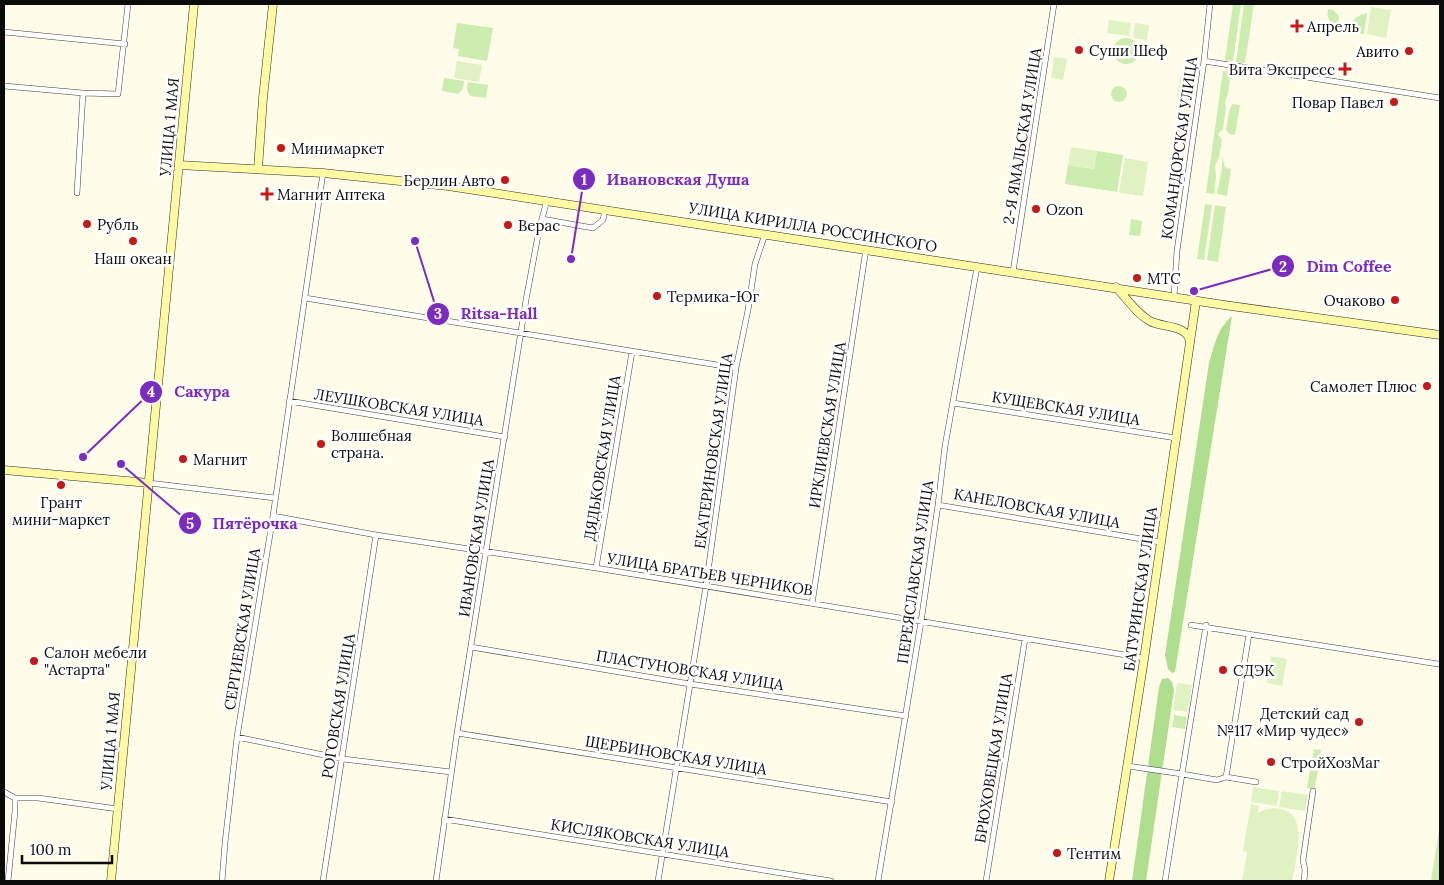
<svg xmlns="http://www.w3.org/2000/svg" width="1444" height="885" font-family="Lora,serif">
<rect width="100%" height="100%" fill="#fffce9"/>
<path fill="#cdecb0" d="M1233 4H1241L1233 61 1225 60Z
M1244 4H1254L1245 63 1236 62Z
M1328 9 1333 10 1339 16 1338 28C1330 23 1326 18 1328 9Z
M1367 13 1364 34 1349 32C1350 21 1357 15 1367 13Z
M457 23 493 28 487 61 458 56 459 49 453 48Z
M1113 51a13 13 0 1 1 26 0a13 13 0 1 1-26 0Z
M1223 71 1231 72 1228 94 1225 102 1226 108 1223 129 1218 134 1222 140 1219 157 1215 166 1216 177 1214 194 1206 193Z
M444 78 464 81 463 89 458 94 442 91Z
M468 82 488 85 486 98 470 96 467 90Z
M1111 94a8 8 0 1 1 16 0a8 8 0 1 1-16 0Z
M1232 104 1240 105 1235 135 1229 134 1226 130 1229 112Z
M1097 151 1123 155 1117 192 1065 184 1068 165 1094 169Z
M1222 156 1225 167 1231 169 1227 196 1217 194 1222 168Z
M1205 204 1212 205 1204 260 1197 259Z
M1215 205 1226 207 1218 262 1207 260Z
M1131 219 1142 221 1140 236 1129 235Z
M1174 715 1187 717 1185 729 1172 727Z
M1314 749 1321 750 1318 769 1311 767Z
M1310 770 1318 771 1314 790 1307 788Z
M1440 824V881H1431Z"/>
<path fill="#afde8e" d="M1232 316 1175 672 1172 673 1168 669 1165 655 1209 363C1215 344 1217 329 1232 316Z
M1168 678 1172 682 1174 690 1146 881H1132L1159 687 1162 679Z"/>
<path fill="#e0f2c3" d="M1371 7 1391 10 1386 38 1367 34Z
M1109 20 1131 23 1129 36 1107 33Z
M1135 23 1149 25 1147 40 1133 38Z
M1054 57 1067 59 1063 80 1051 78Z
M457 61 482 65 479 82 454 78Z
M1180 77 1195 79 1192 100 1177 98Z
M1071 147 1097 151 1094 169 1068 165Z
M1125 158 1148 162 1143 196 1119 193Z
M1271 656 1287 659 1282 686 1267 683Z
M1177 683 1192 685 1188 712 1173 710Z
M1253 787 1279 791 1277 806 1251 802Z
M1282 791 1308 795 1305 811 1279 807Z
M1251 804 1259 806 1258 813C1266 808 1275 807 1284 810 1309 818 1295 862 1292 881H1242L1247 852 1243 851Z"/>
<g fill="none" stroke-linecap="round" stroke-linejoin="round">
<g stroke="#3e3e3e" stroke-width="6">
<path id="street" d="M4 32 125 44
M1204 61 1440 98
M4 86 83 93 118 94 128 4
M77 193 83 93
M542 219 593 228 603 220 605 209
M1013 272 1054 4
M1174 297 1177 251 1204 61 1210 4
M305 298 736 368
M289 401 505 437
M953 403 1176 438
M149 483 275 498
M938 505 1160 542
M273 516 376 535 596 568 1144 658
M596 568 632 352
M812 604 866 249
M1191 625 1438 664
M1206 625 1182 774 1217 780 1226 777 1256 782
M471 647 690 684 906 716
M457 733 892 802
M237 737 343 759 451 772
M1128 766 1182 774 1165 881
M1226 777 1249 634
M4 792 15 798H38L118 809
M444 819 831 881
M8 881 15 811V798
M222 881 225 843 237 737 273 516 323 173
M323 881 376 535
M436 881 457 733 526 300 539 230 547 200
M658 881 706 586 736 368 748 310 755 264 765 234
M878 881 921 622 938 505 945 446 977 267
M986 881 1025 639
M1304 881 1305 870 1303 860 1313 791"/>
</g>
<g stroke="#2d2d2d" stroke-width="9">
<path id="secondary" d="M179 165 323 173 448 186 1224 305 1440 335
M258 169 263 98 273 4
M1116 287C1126 298 1137 314 1150 321 1162 328 1186 324 1190 341
M4 470 149 483
M111 881 194 4
M1109 881 1143 666 1196 301"/>
</g>
<use href="#street" stroke="#fff" stroke-width="5"/>
<use href="#secondary" stroke="#fff9a4" stroke-width="8"/>
</g>
<g fill="#c51a1a" stroke="#fff" stroke-width="2">
<path d="M1294.5 18.5h5v5h5v5h-5v5h-5v-5h-5v-5h5z"/>
<circle cx="1079" cy="50" r="5"/>
<circle cx="1409" cy="51" r="5"/>
<path d="M1342.5 61.5h5v5h5v5h-5v5h-5v-5h-5v-5h5z"/>
<circle cx="1394" cy="102" r="5"/>
<circle cx="281" cy="148" r="5"/>
<circle cx="505" cy="180" r="5"/>
<path d="M264.5 186.5h5v5h5v5h-5v5h-5v-5h-5v-5h5z"/>
<circle cx="1036" cy="209" r="5"/>
<circle cx="87" cy="224" r="5"/>
<circle cx="508" cy="225" r="5"/>
<circle cx="133" cy="241" r="5"/>
<circle cx="1137" cy="278" r="5"/>
<circle cx="657" cy="296" r="5"/>
<circle cx="1395" cy="300" r="5"/>
<circle cx="1427" cy="386" r="5"/>
<circle cx="321" cy="444" r="5"/>
<circle cx="183" cy="459" r="5"/>
<circle cx="61" cy="485" r="5"/>
<circle cx="34" cy="661" r="5"/>
<circle cx="1223" cy="670" r="5"/>
<circle cx="1359" cy="722" r="5"/>
<circle cx="1271" cy="762" r="5"/>
<circle cx="1057" cy="853" r="5"/>
</g>
<g text-anchor="middle" dominant-baseline="central" stroke-width="5" stroke-linejoin="round" paint-order="stroke">
<g font-size="15" fill="#0b0b0b" stroke="#fff" text-anchor="start">
<text x="1307" y="26">Апрель</text>
<text x="1089" y="50">Суши Шеф</text>
<text x="1399" y="51" text-anchor="end">Авито</text>
<text x="1335" y="69" text-anchor="end">Вита Экспресс</text>
<text x="1384" y="102" text-anchor="end">Повар Павел</text>
<text x="291" y="148">Минимаркет</text>
<text x="495" y="180" text-anchor="end">Берлин Авто</text>
<text x="277" y="194">Магнит Аптека</text>
<text x="1046" y="209">Ozon</text>
<text x="97" y="224">Рубль</text>
<text x="518" y="225">Верас</text>
<text x="133" y="258" text-anchor="middle">Наш океан</text>
<text x="1147" y="278">МТС</text>
<text x="667" y="296">Термика-Юг</text>
<text x="1385" y="300" text-anchor="end">Очаково</text>
<text x="1417" y="386" text-anchor="end">Самолет Плюс</text>
<text x="331" y="435">Волшебная<tspan x="331" dy="17">страна.</tspan></text>
<text x="193" y="459">Магнит</text>
<text x="61" y="502" text-anchor="middle">Грант<tspan x="61" dy="17">мини-маркет</tspan></text>
<text x="44" y="652">Салон мебели<tspan x="44" dy="17">"Астарта"</tspan></text>
<text x="1233" y="670">СДЭК</text>
<text x="1349" y="713" text-anchor="end">Детский сад<tspan x="1349" dy="17">№117 «Мир чудес»</tspan></text>
<text x="1281" y="762">СтройХозМаг</text>
<text x="1067" y="853">Тентим</text>
</g>
<g font-size="15" fill="#0b0b0b" stroke="#fff">
<text transform="translate(169 127) rotate(-85)">УЛИЦА 1 МАЯ</text>
<text transform="translate(1022 136) rotate(-81)">2-Я ЯМАЛЬСКАЯ УЛИЦА</text>
<text transform="translate(1179 148) rotate(-82)">КОМАНДОРСКАЯ УЛИЦА</text>
<text transform="translate(813 227) rotate(9)">УЛИЦА КИРИЛЛА РОССИНСКОГО</text>
<text transform="translate(399 407) rotate(9)">ЛЕУШКОВСКАЯ УЛИЦА</text>
<text transform="translate(1066 408) rotate(9)">КУЩЕВСКАЯ УЛИЦА</text>
<text transform="translate(827 425) rotate(-81)">ИРКЛИЕВСКАЯ УЛИЦА</text>
<text transform="translate(713 451) rotate(-82)">ЕКАТЕРИНОВСКАЯ УЛИЦА</text>
<text transform="translate(602 458) rotate(-81)">ДЯДЬКОВСКАЯ УЛИЦА</text>
<text transform="translate(1037 508) rotate(10)">КАНЕЛОВСКАЯ УЛИЦА</text>
<text transform="translate(476 538) rotate(-81)">ИВАНОВСКАЯ УЛИЦА</text>
<text transform="translate(915 572) rotate(-82)">ПЕРЕЯСЛАВСКАЯ УЛИЦА</text>
<text transform="translate(710 574) rotate(9)">УЛИЦА БРАТЬЕВ ЧЕРНИКОВ</text>
<text transform="translate(1140 589) rotate(-82)">БАТУРИНСКАЯ УЛИЦА</text>
<text transform="translate(242 629) rotate(-81)">СЕРГИЕВСКАЯ УЛИЦА</text>
<text transform="translate(690 670) rotate(9)">ПЛАСТУНОВСКАЯ УЛИЦА</text>
<text transform="translate(338 706) rotate(-81)">РОГОВСКАЯ УЛИЦА</text>
<text transform="translate(110 741) rotate(-85)">УЛИЦА 1 МАЯ</text>
<text transform="translate(676 755) rotate(9)">ЩЕРБИНОВСКАЯ УЛИЦА</text>
<text transform="translate(993 758) rotate(-81)">БРЮХОВЕЦКАЯ УЛИЦА</text>
<text transform="translate(640 838) rotate(9)">КИСЛЯКОВСКАЯ УЛИЦА</text>
</g>
</g>
<path fill="none" stroke="#7b2cbf" stroke-width="2" d="M571 259L584 179M1194 291L1283 266M415 241L438 314M83 457L151 392M121 464L190 523"/>
<g fill="#7b2cbf" stroke="#fff" stroke-width="2">
<circle cx="571" cy="259" r="5"/>
<circle cx="1194" cy="291" r="5"/>
<circle cx="415" cy="241" r="5"/>
<circle cx="83" cy="457" r="5"/>
<circle cx="121" cy="464" r="5"/>
<circle cx="584" cy="179" r="12"/>
<circle cx="1283" cy="266" r="12"/>
<circle cx="438" cy="314" r="12"/>
<circle cx="151" cy="392" r="12"/>
<circle cx="190" cy="523" r="12"/>
</g>
<g font-size="15" text-anchor="middle" font-weight="bold" fill="#fff">
<text x="584" y="185">1</text>
<text x="1283" y="272">2</text>
<text x="438" y="319">3</text>
<text x="151" y="397">4</text>
<text x="190" y="529">5</text>
</g>
<g font-size="16" text-anchor="middle" font-weight="bold" fill="#7b2cbf" stroke="#fff" stroke-width="5" stroke-linejoin="round" paint-order="stroke">
<text x="678" y="185">Ивановская Душа</text>
<text x="1349" y="272">Dim Coffee</text>
<text x="499" y="319">Ritsa-Hall</text>
<text x="202" y="397">Сакура</text>
<text x="255" y="529">Пятёрочка</text>
</g>
<rect width="1444" height="885" fill="none" stroke="#0b0b0b" stroke-width="10"/>
<path d="M22 855v8h90v-8" fill="none" stroke="#0b0b0b" stroke-width="2.5"/>
<text x="30" y="855" font-size="15" fill="#0b0b0b" stroke="#ffffff" stroke-width="4" paint-order="stroke">100 m</text>
</svg>
